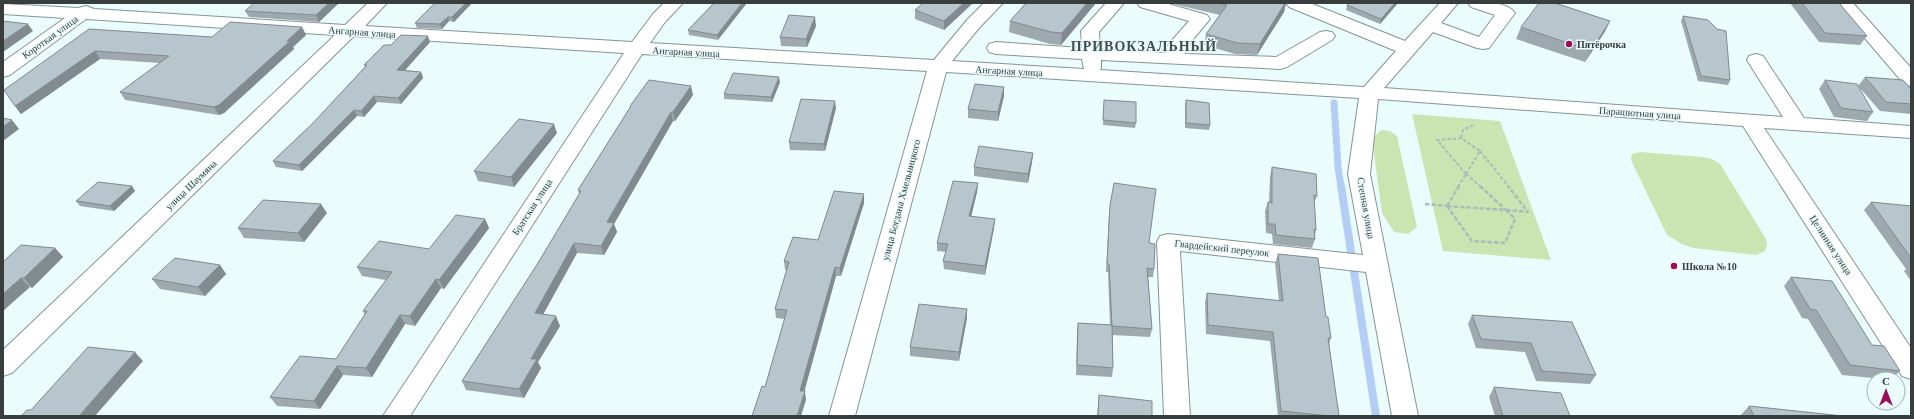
<svg xmlns="http://www.w3.org/2000/svg" width="1914" height="419" font-family="Georgia,serif">
<rect width="100%" height="100%" fill="#ebfcfc"/>
<path fill="#cae5b2" d="M1412 114 1500 121 1551 260 1443 251Z
M1381 130 1390 131 1397 136 1417 227 1408 234 1394 232 1382 213 1372 139Z
M1640 152 1702 157 1712 159 1720 164 1766 239 1767 245 1765 251 1756 255 1694 248 1682 244 1667 235 1631 160 1632 154Z"/>
<g fill="none" stroke-linecap="round" stroke-linejoin="round">
<path stroke="#b3cdf6" stroke-width="7" d="M1334 103 1338 167 1341 187"/>
<path stroke="#b3cdf6" stroke-width="8" d="M1341 186 1376 416"/>
<g stroke="#859494" stroke-width="2">
<path id="minor" d="M368 3H387L365 26 632 42 653 14 664 3H683L665 22 650 43 934 60 967 20 984 3H1003L979 28 952 61 1084 69 1082 59 996 54 989 52 987 48 989 44 996 42 1082 48 1081 31 1106 3H1124L1099 32 1100 49 1166 53V49L1168 45 1189 21 1140 7 1137 3H1165L1207 15 1210 19 1184 50 1185 54 1276 57 1320 32 1326 31 1332 32 1335 36 1332 40 1287 67 1280 69 1101 60V68L1100 70 1364 87 1396 51 1289 7 1286 3H1310L1405 41 1440 3H1458L1441 23 1479 37 1495 15 1471 7 1468 3C1482 3 1506 0 1515 13L1489 48 1483 49 1477 48 1433 32 1384 88 1783 117 1747 60 1749 56 1756 54 1763 56 1804 118 1911 126V138L1764 128 1911 348V379L1902 376 1743 126 1378 99 1370 174 1418 416H1392L1366 272 1180 251 1190 416H1164L1157 242 1160 236 1168 234 1363 255 1348 174 1359 98 946 72 855 416H829L927 71 642 54 410 416H383L624 53 354 36 12 373 3 376V350L335 35 86 19 10 75 3 77V62L65 18 3 14V4L78 8 86 6 94 9 345 25Z
M1835 3H1853L1911 68V86L1904 84Z"/>
</g>
<path stroke="#adbbbb" stroke-width="2" stroke-dasharray="3.5 2" stroke-linecap="butt" d="M1461 138 1463 130 1473 125
M1480 151 1509 187
M1466 174 1481 187
M1466 174 1437 140 1461 138 1480 151
M1466 174 1480 151
M1458 187 1466 174"/>
<path stroke="#adbbbb" stroke-width="2.5" stroke-dasharray="4.5 2" stroke-linecap="butt" d="M1480 186 1506 210
M1425 204 1447 206
M1447 206 1506 210
M1447 206 1472 241 1505 243 1515 219 1506 210
M1447 206 1459 186
M1506 210 1528 212 1508 186"/>
<use href="#minor" fill="#fff" fill-rule="evenodd"/>
</g>
<path fill="#9da9af" d="M339 3 319 22 249 17 245 11Z
M472 3 454 22 449 21 442 29 417 28 415 23Z
M714 3 718 40 689 35 688 30Z
M973 3 944 30 915 19V10Z
M1026 3H1096L1061 45 1050 44 1009 32 1010 21Z
M1169 3H1286L1284 12 1257 55 1235 54 1204 45 1206 34 1220 15Z
M1349 3H1398L1380 24 1346 10 1347 5Z
M1790 3H1839L1867 36 1860 45 1819 42Z
M1683 16 1730 80 1728 85 1698 81 1681 21Z
M1610 21 1604 33 1585 62 1516 39 1521 27Z
M816 26 807 47 781 46 780 37Z
M302 27 306 35 293 47 294 49 224 113 219 115 125 100 120 92 160 63 100 59 21 114 15 106 89 29 212 37Z
M430 42 405 70 421 72 423 78 401 104 377 102 364 117 357 116 302 171 276 167 273 161 313 123 365 67 364 65 391 45Z
M1865 77 1911 89V114L1880 111 1858 86Z
M1825 80 1873 112 1867 121 1834 117 1819 89Z
M780 82 772 102 724 99V94Z
M693 95 675 121H673L614 224 617 232 604 255 577 253 543 314 560 326 538 362 541 368 524 398 466 390 462 381 538 263 579 194 578 190 630 108V106Z
M1004 96 998 121 968 118V109Z
M1104 100 1136 123 1135 128 1103 125Z
M1186 100 1210 125 1209 130 1185 128V105Z
M836 108 825 151 790 150 789 142Z
M557 133 514 187 478 181 474 171Z
M1033 153 1032 162 1028 183 974 176V167Z
M1272 167 1317 196 1314 203 1316 230 1315 235V239L1312 248 1273 244 1272 234 1266 233 1265 211 1268 202H1269L1270 177Z
M978 183 977 192 971 217 994 228 985 275 944 269 943 261 946 252 937 251V243Z
M1114 183 1154 269 1153 277H1148L1152 329 1150 337 1113 335V368L1112 377 1076 375 1077 332 1078 323 1110 325 1108 272H1106L1109 214Z
M132 186 135 191 114 211 80 206 76 201Z
M1871 202 1911 206V281L1904 271 1906 269 1864 210Z
M864 203 841 276H836L804 391 806 400 765 387 785 319 776 318 775 309 787 270H785L784 261 818 240Z
M327 213 304 242 244 238 238 228Z
M485 219 489 228 444 289 441 288 415 326 405 324 372 377 343 375 320 409 277 406 270 397 336 359 365 315 363 311 386 280 362 276 357 267 429 249Z
M55 248 63 257 32 288 30 287 3 262Z
M1278 254 1326 317 1331 338 1329 344 1339 416H1278L1270 341 1206 334 1205 302 1207 293 1279 301 1275 263Z
M220 265 226 274 205 296 160 289 152 279Z
M1791 277 1872 345 1900 371 1892 379H1883L1842 375 1808 319 1802 318 1784 286Z
M967 309V318L959 361 910 356V347Z
M1472 315 1572 322 1596 375 1590 384 1536 381 1525 352 1476 348 1468 324Z
M1494 387 1570 416H1495L1489 397Z
M1099 395 1152 416H1097Z
M1749 406 1843 416H1740Z"/>
<path fill="#808a8f" d="M329 3H339L319 22 316 15Z
M466 3H472L454 22 452 17Z
M742 3H747L718 40 717 35Z
M964 3H973L944 30V21Z
M1087 3H1096L1061 45 1062 33Z
M1285 3H1286L1284 12 1257 55 1260 44Z
M1395 3H1398L1380 24 1381 19Z
M448 17 449 21 442 29 440 24Z
M815 17 816 26 807 47 806 39Z
M1610 21 1604 33 1585 62 1591 51Z
M28 24 33 31 3 52V41Z
M302 27 306 35 293 47 294 49 224 113 219 115 214 107Z
M428 36 430 42 400 76 397 70Z
M95 51 100 59 21 114 15 106Z
M421 72 423 78 401 104 398 98Z
M779 77 780 82 772 102 771 97Z
M691 86 693 95 675 121 673 112Z
M1004 87V96L998 121V112Z
M374 96 377 102 364 117 361 111Z
M835 101 836 108 825 151 824 144Z
M354 110 357 116 302 171 299 165Z
M671 112 673 121 614 224 617 232 604 255 601 246 607 222Z
M12 120 19 129 3 141V127Z
M554 124 557 133 514 187 511 177Z
M1033 153 1032 162 1028 183V174Z
M978 183 977 192 969 225V216Z
M132 186 135 191 114 211 110 206Z
M864 194V203L841 276 840 268Z
M321 204 327 213 304 242 298 233Z
M485 219 489 228 444 289 439 280Z
M995 219 994 228 985 275V266Z
M574 243 577 253 539 322 535 313Z
M55 248 63 257 32 288 24 278Z
M220 265 226 274 205 296 198 287Z
M835 267 836 276 802 400 800 391Z
M21 278 30 287 3 311V294Z
M436 279 441 288 415 326 410 316Z
M967 309V318L959 361V352Z
M400 315 405 324 372 377 366 368Z
M556 316 560 326 538 362 541 368 524 398 519 389 531 359Z
M135 352 143 361 95 416H79Z
M337 366 343 375 320 409 314 401Z
M805 391 806 400 801 416H797Z"/>
<path fill="#b7c5cc" stroke="#808a8f" d="M254 3H329L316 15 245 11Z
M435 3H466L452 17H448L440 24 415 23Z
M714 3H742L717 35 688 30Z
M923 3H964L944 21 915 10Z
M1026 3H1087L1062 33 1051 32 1010 21Z
M1217 3H1285L1260 44 1237 43 1206 34 1227 5Z
M1349 3H1395L1381 19 1347 5Z
M1539 3H1555L1610 21 1591 51 1521 27Z
M1802 3H1839L1867 36 1825 33Z
M789 15 815 17 806 39 780 37Z
M1683 16 1708 20 1717 29 1726 31 1730 80 1701 76Z
M3 21 28 24 3 41Z
M230 22 302 27 287 41H290L219 105 214 107 120 92 169 56 95 51 15 106 4 90 89 29 212 37Z
M401 35 428 36 397 70 421 72 398 98 374 96 361 111 354 110 299 165 273 161 313 123 367 65H364L384 45H391Z
M733 73 779 77 771 97 724 94Z
M1865 77 1903 80 1911 89V104L1886 102Z
M649 80 691 86 673 112H671L607 222 614 223 601 246 574 243 535 313 556 316 531 359H537L519 389 462 381 538 263 581 191 578 190 631 106H630Z
M1825 80 1857 84 1873 112 1841 108Z
M975 84 1004 87 998 112 968 109Z
M801 99 835 101 824 144 789 142Z
M1104 100 1136 102V123L1103 120Z
M1186 100 1209 103 1210 125 1186 123Z
M3 118 12 120 3 127Z
M519 119 554 124 511 177 474 171Z
M979 146 1033 153 1028 174 974 167Z
M1272 167 1316 174 1317 196 1314 195 1316 230 1314 229 1315 239 1276 235 1275 224H1268V202L1272 203Z
M953 181 978 183 969 216 995 219 985 266 943 261 948 244 937 243Z
M98 182 132 186 110 206 76 201Z
M1114 183 1156 189 1149 243 1155 244 1154 269 1147 268 1152 329 1112 326 1109 264H1107L1110 205Z
M834 191 864 194 840 268 835 267 800 391H805L797 416H752L762 386 765 387 787 310 775 309 789 262 784 261 793 237 818 240Z
M263 200 321 204 298 233 238 228Z
M1871 202 1911 206V258Z
M456 215 485 219 439 280 436 279 410 316 400 315 366 368 337 366 314 401 270 397 300 356 336 359 367 311H363L392 272 357 267 379 241 429 249Z
M21 245 55 248 24 278H21L3 294V262Z
M1278 254 1318 258 1326 317H1328L1331 338H1328L1339 416H1330L1281 411 1273 332 1208 325 1207 293 1283 301Z
M175 258 220 265 198 287 152 279Z
M1791 277 1832 281 1872 345 1884 346 1900 371 1850 365 1816 310 1810 309Z
M919 304 967 309 959 352 910 347Z
M1472 315 1572 322 1596 375 1542 371 1531 343 1481 339Z
M1078 323 1112 325 1113 368 1077 365Z
M88 347 135 352 79 416H21L27 410H31Z
M1494 387 1561 393 1570 416H1503Z
M1099 395 1152 401V416H1098Z
M1749 406 1843 416H1754Z"/>
<g fill="#9d0e5a" stroke="#ebfcfc" stroke-width="1.5">
<circle cx="1569" cy="44" r="4"/>
<circle cx="1674" cy="266" r="4"/>
</g>
<g text-anchor="middle" dominant-baseline="central" stroke-width="3" stroke-linejoin="round" paint-order="stroke">
<g font-size="10" fill="#373e3d" stroke="#ebfcfc">
<text transform="translate(362 32) rotate(4)">Ангарная улица</text>
<text transform="translate(50 37) rotate(-36)">Короткая улица</text>
<text transform="translate(686 52) rotate(3)">Ангарная улица</text>
<text transform="translate(1009 71) rotate(3)">Ангарная улица</text>
<text transform="translate(1640 113) rotate(4)">Парашютная улица</text>
<text transform="translate(191 185) rotate(-44)">улица Шаумяна</text>
<text transform="translate(901 200) rotate(-75)">улица Богдана Хмельницкого</text>
<text transform="translate(532 207) rotate(-57)">Братская улица</text>
<text transform="translate(1366 208) rotate(80)">Степная улица</text>
<text transform="translate(1831 245) rotate(57)">Целинная улица</text>
<text transform="translate(1222 248) rotate(6)">Гвардейский переулок</text>
</g>
<g font-size="10" font-weight="bold" fill="#373e3d" stroke="#ebfcfc" text-anchor="start">
<text x="1577" y="44">Пятёрочка</text>
<text x="1682" y="266">Школа №10</text>
</g>
<g font-size="14" font-weight="bold" letter-spacing="1" fill="#404f4e" stroke="#ebfcfc">
<text x="1144" y="46">ПРИВОКЗАЛЬНЫЙ</text>
</g>
</g>
<rect width="1914" height="419" fill="none" stroke="#373e3d" stroke-width="8"/>
<g transform="translate(1886 391)"><circle r="19" fill="#ebfcfc" stroke="#a3b0b0"/>
<path d="M0-3L7 15L0 10L-7 15Z" fill="#9d0e5a"/>
<text y="-6" font-size="11" font-weight="bold" text-anchor="middle" fill="#373e3d">С</text>
</g>
</svg>
